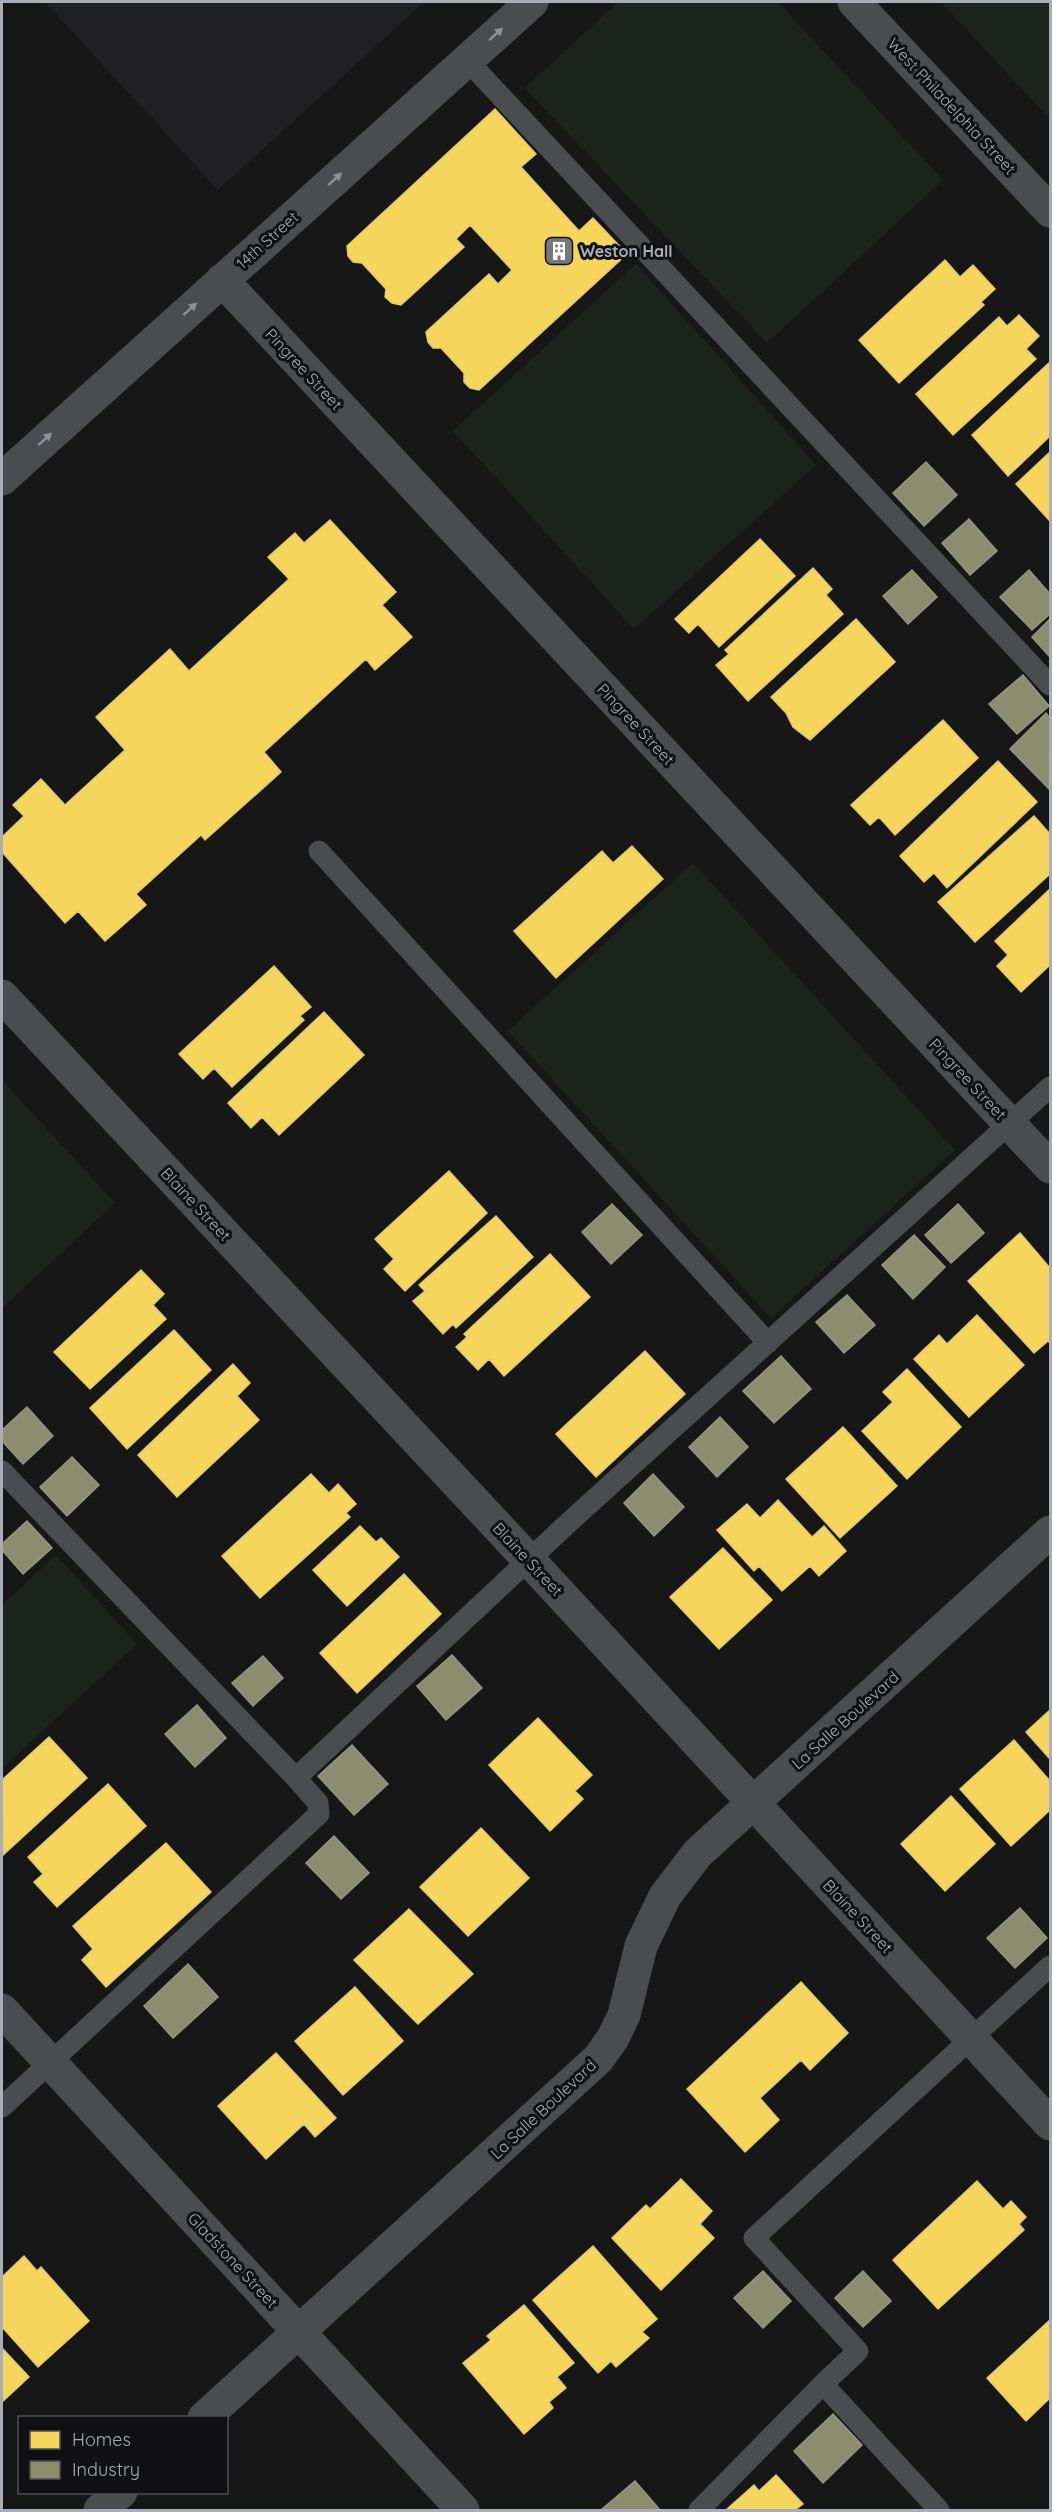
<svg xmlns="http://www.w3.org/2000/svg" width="1052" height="2512" font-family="Quicksand,sans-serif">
<rect width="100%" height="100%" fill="#171717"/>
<path fill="#212123" d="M45 2H424L218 190Z"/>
<path fill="#1d241e" d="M618 2H778L943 180 767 343 525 88Z
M941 2H1050V119Z
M636 264 816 465 634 629 453 431Z
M693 863 955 1150 771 1318 508 1031Z
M2 1080 115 1203 2 1308Z
M56 1555 137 1644 2 1768V1605Z"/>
<path fill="#f6d55c" stroke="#dfc978" stroke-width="1.5" d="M495 109 536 154 521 167 579 231 593 218 627 254 479 390 470 388 464 382V373L441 348H433L428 342 426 332 489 274 498 284 512 270 470 225 456 239 464 247 401 305 392 303 385 297 386 289 362 263 353 262 348 256 347 246Z
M945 260 960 277 973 265 995 289 981 302 984 305 899 383 859 340Z
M1019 315 1039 336 1026 349 1036 359 953 435 916 394 999 317 1007 326Z
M1050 362V436L1008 476 972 435Z
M1050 452V521L1016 484Z
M330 520 396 592 382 605 412 637 375 670 366 659 264 752 281 772 205 840 201 835 136 894 146 905 105 941 78 911 65 923 2 852V837L24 816 13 805 41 779 65 805 125 750 96 717 170 649 189 671 289 579 268 557 295 533 304 543Z
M760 539 795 576 719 647 698 624 689 633 675 619Z
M813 568 832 589 826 595 843 614 748 701 716 665 729 654 725 650Z
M856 619 895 662 810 740 793 727 786 713 771 697Z
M943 720 978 758 895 835 879 817 870 825 851 805Z
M998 761 1037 802 947 888 934 873 924 882 900 856Z
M1034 816 1050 834V874L975 942 938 902Z
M632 846 663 879 556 978 514 931 602 851 613 863Z
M1050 889V965L1021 992 997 966 1008 955 995 941Z
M274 966 311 1007 300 1016 304 1020 232 1087 214 1068 203 1079 179 1054Z
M324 1012 364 1055 279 1135 262 1117 251 1128 228 1103Z
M449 1171 487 1213 405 1291 384 1269 394 1259 375 1239Z
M496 1216 533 1257 456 1328 453 1324 443 1334 413 1301 425 1291 419 1285Z
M1020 1233 1050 1268V1343L1048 1341 1034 1353 968 1281Z
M550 1254 590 1297 504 1376 489 1359 478 1370 456 1347 467 1337 464 1334Z
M141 1270 164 1294 153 1305 166 1319 90 1389 54 1352Z
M977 1315 1024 1365 969 1417 914 1359 939 1335 947 1344Z
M174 1330 211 1370 127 1449 90 1408Z
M645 1351 685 1394 596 1477 556 1434Z
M233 1364 250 1383 237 1396 259 1420 177 1497 138 1455Z
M907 1369 961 1427 907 1479 862 1431 893 1402 883 1392Z
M843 1427 897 1486 840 1538 786 1479Z
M311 1474 329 1493 338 1484 356 1504 346 1513 350 1517 260 1598 222 1556Z
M778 1500 812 1537 824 1526 846 1551 819 1576 810 1566 782 1591 759 1566 754 1571 717 1530 747 1504 760 1518Z
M360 1526 376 1542 381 1538 399 1557 347 1606 313 1570Z
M723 1548 772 1600 719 1649 670 1597Z
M404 1574 441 1614 357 1693 320 1653Z
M1050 1710V1759L1026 1732Z
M538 1718 592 1775 575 1791 583 1799 550 1831 489 1765Z
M49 1737 87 1778 3 1855 2 1780Z
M1014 1740 1050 1781V1810L1011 1846 960 1789Z
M108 1784 146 1826 57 1907 34 1882 43 1874 28 1857Z
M951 1796 995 1844 945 1891 901 1844Z
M481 1828 529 1878 468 1936 420 1887Z
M166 1843 211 1892 106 1987 82 1960 93 1949 73 1926Z
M409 1909 473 1974 418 2024 354 1960Z
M801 1982 848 2033 810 2070 801 2060 760 2098 779 2120 745 2152 687 2089Z
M355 1987 403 2041 343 2095 295 2041Z
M276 2053 336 2118 315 2137 304 2124 266 2159 218 2106Z
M681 2179 712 2211 700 2224 714 2238 661 2290 612 2238 646 2205 650 2209Z
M977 2181 1003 2209 1011 2201 1026 2217 1019 2224 1024 2230 938 2309 893 2260Z
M593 2246 657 2319 642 2332 649 2338 616 2367 611 2361 598 2373 533 2300Z
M24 2256 37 2271 41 2267 89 2321 38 2367 2 2327V2277Z
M524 2305 574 2363 557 2377 566 2388 549 2402 553 2408 524 2434 463 2363 491 2340 487 2336Z
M1050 2320V2398L1026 2421 987 2378Z
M2 2348 29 2377 2 2402Z
M776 2475 803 2504 795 2510H726L754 2485 759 2491Z"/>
<path fill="#8c8c6e" stroke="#949684" stroke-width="1.5" d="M926 462 957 495 924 526 893 493Z
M969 519 997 551 970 575 942 543Z
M912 570 937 597 908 624 883 596Z
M1029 570 1050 594V614L1032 630 1000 597Z
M1050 619V657L1032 637Z
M1023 675 1049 706 1017 734 989 704Z
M1046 713 1050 718 1049 789 1010 749Z
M612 1204 642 1235 611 1264 582 1232Z
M958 1204 984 1233 951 1263 925 1235Z
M914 1235 945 1267 913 1299 882 1265Z
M847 1295 875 1325 844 1353 816 1322Z
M781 1356 811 1389 774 1423 743 1391Z
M27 1407 53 1436 23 1464 2 1441V1430Z
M720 1417 748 1447 717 1477 689 1447Z
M72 1457 99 1485 67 1516 40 1487Z
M653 1474 684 1507 654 1536 624 1503Z
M27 1521 52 1548 23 1574 2 1550V1544Z
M452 1655 482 1688 446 1720 417 1686Z
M263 1656 283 1678 253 1706 232 1683Z
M197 1705 226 1738 195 1767 165 1734Z
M352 1745 388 1784 354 1815 318 1776Z
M334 1836 369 1873 341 1899 306 1863Z
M1020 1908 1047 1938 1015 1968 987 1938Z
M188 1964 218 1997 173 2038 144 2006Z
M763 2271 791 2301 763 2328 734 2298Z
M863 2271 891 2301 863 2327 835 2298Z
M833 2414 862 2445 823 2483 794 2451Z
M635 2481 660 2510H601Z"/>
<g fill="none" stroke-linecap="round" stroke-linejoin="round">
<path stroke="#4b4c50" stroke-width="21" d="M467 60 1050 685
M319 851 768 1343
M2 1471 296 1778
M2 2107 319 1814 318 1803 296 1778 566 1525 1050 1087
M823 2384 858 2351 754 2238 1050 1966
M699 2510 823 2384 939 2510"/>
<path stroke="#4b4c50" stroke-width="33" d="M854 2 1050 211
M222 280 1050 1167
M2 996 528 1559 1050 2124
M2 2010 463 2510
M204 2418 598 2059 613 2038 624 2015 641 1946 665 1896 698 1853 1050 1532
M100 2510 121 2492"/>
<path stroke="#4b4c50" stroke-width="33" d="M2 479 532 2"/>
</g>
<defs><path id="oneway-solid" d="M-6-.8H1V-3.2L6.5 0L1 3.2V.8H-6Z" transform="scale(1.5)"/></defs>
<g fill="#8c9099">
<use href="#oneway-solid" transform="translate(496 34) rotate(-42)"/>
<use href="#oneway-solid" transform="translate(335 179) rotate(-42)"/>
<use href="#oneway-solid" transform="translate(190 309) rotate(-42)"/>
<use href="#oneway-solid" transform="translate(45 439) rotate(-42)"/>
</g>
<defs>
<g id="building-square" transform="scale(1.5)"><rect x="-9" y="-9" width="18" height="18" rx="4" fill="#757880" stroke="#111113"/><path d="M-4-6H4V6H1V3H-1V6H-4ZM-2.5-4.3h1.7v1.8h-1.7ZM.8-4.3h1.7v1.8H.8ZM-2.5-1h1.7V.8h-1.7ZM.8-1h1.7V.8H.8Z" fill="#fff"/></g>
</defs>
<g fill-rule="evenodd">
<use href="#building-square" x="559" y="251"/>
</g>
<g text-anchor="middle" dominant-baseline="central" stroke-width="6" stroke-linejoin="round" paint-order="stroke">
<g font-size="16" fill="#a8adb8" stroke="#111113">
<text transform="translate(952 106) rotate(47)">West Philadelphia Street</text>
<text transform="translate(267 240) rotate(-42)">14th Street</text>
<text transform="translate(304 369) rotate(47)">Pingree Street</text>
<text transform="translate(636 724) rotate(47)">Pingree Street</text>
<text transform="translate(968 1079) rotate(47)">Pingree Street</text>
<text transform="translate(196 1204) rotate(47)">Blaine Street</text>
<text transform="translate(528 1559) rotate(47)">Blaine Street</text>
<text transform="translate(845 1720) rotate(-42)">La Salle Boulevard</text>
<text transform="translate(858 1916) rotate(47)">Blaine Street</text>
<text transform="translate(543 2109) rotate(-43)">La Salle Boulevard</text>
<text transform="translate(233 2260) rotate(47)">Gladstone Street</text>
</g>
<g font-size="16" font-weight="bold" fill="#a8adb8" stroke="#111113" text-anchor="start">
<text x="580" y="251">Weston Hall</text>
</g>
</g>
<rect width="1052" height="2512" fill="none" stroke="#a8adb8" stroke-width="6"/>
<rect x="18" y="2416" width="210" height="78" fill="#111113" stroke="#4d4f55" stroke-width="1.5"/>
<rect x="30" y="2431" width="30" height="18" fill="#f6d55c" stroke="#4d4f55" stroke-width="1.5"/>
<text x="72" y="2446" font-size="18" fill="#a8adb8">Homes</text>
<rect x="30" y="2461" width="30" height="18" fill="#8c8c6e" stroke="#4d4f55" stroke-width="1.5"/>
<text x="72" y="2476" font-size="18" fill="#a8adb8">Industry</text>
</svg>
